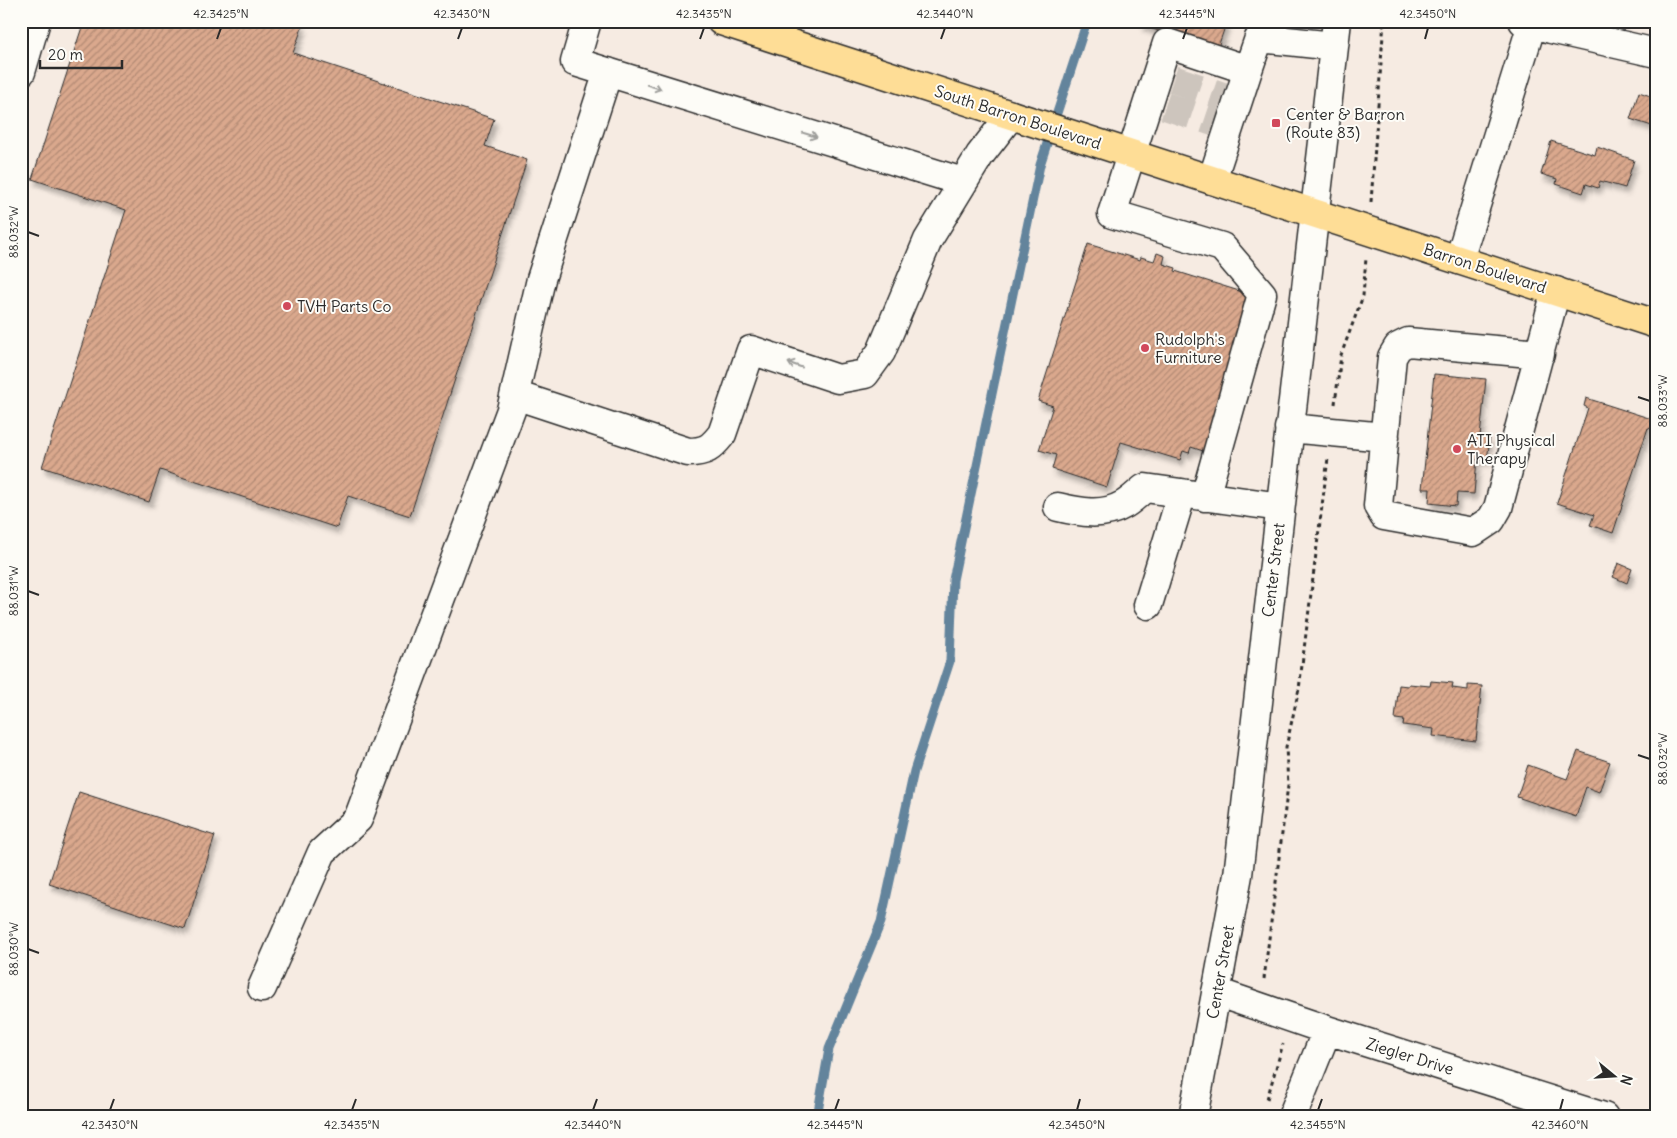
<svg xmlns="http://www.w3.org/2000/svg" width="1677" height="1138" font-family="Delius,sans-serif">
<defs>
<pattern id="building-hatch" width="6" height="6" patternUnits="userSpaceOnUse" patternTransform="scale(1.25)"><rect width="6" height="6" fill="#daa88d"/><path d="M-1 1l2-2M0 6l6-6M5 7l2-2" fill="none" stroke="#b18973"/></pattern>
<filter id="shadow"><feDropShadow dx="3" dy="5.5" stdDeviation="2.5" flood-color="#0004"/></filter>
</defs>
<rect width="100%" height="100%" fill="#f6ebe2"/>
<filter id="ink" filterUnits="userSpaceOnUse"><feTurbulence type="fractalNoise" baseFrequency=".02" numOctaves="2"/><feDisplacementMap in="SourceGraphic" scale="10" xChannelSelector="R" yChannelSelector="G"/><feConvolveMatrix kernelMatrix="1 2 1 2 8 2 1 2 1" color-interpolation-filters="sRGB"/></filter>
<g filter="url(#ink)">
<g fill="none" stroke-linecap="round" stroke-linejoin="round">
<path stroke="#63849c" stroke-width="9" d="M817 1117 829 1049 881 922 914 771 950 661 953 580 1040 165 1087 21"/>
</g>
<path fill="url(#building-hatch)" stroke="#2b2b2b" filter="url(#shadow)" d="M84 21H290L303 25 293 53 494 119 485 146 527 160 410 516 348 496 337 528 160 470 149 502 42 467 126 210 32 179Z
M1141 21H1227L1217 50 1140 25Z
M1639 92 1656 98 1655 127 1630 119Z
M1551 141 1595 155 1597 147 1634 160 1625 188 1600 181 1598 188 1586 184 1583 193 1556 184 1557 179 1541 174Z
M1088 244 1140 260 1141 257 1154 261 1157 253 1165 256 1163 264 1176 268 1175 271 1252 295 1203 451 1191 447 1189 453 1183 451 1180 460 1121 442 1107 487 1052 469 1056 455 1039 450 1053 406 1038 401Z
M1434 374 1486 379 1480 437 1490 438 1487 460 1477 459 1474 494 1457 493 1456 506 1429 503 1430 489H1422Z
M1586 398 1655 420 1652 429 1648 428 1613 533 1590 525 1594 515 1557 503 1588 408 1584 406Z
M1618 563 1632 569 1627 583 1613 577Z
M1431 681 1453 683 1452 688 1468 690V685L1482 686 1476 741 1433 736 1434 729 1403 725 1404 720 1395 719 1399 685 1408 686 1409 684 1430 686Z
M1578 751 1610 762 1599 792 1586 787 1576 817 1517 797 1528 765 1567 779Z
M79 792 215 836 185 929 49 884Z"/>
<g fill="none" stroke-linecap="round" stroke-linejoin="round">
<path stroke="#cdc5bd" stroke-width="28" stroke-dasharray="28 14" stroke-linecap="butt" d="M1173 79 1223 96
M1165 106 1216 123"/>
<g stroke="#2b2b2b" stroke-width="31">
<path id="minor" d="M587 21 575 62 963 182
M1523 21 1551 29 1656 53
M21 72 36 21
M1212 180 1248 70
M1459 260 1532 24
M1540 354 1408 342 1398 347 1392 357 1378 506 1384 516 1473 532 1491 520 1498 508 1556 291
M515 395 688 452C706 452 711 448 722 434L751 350 838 379 865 374 881 352 928 240 980 155 1011 115
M1289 428 1385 437
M1205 497 1262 294 1222 247 1112 214 1167 43 1248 70 1259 38 1334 46
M1058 507C1079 512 1103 517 1123 505 1131 501 1138 493 1145 488L1280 507
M1148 605 1182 493
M262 988 322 852 358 819 511 410 541 279 608 72
M1216 992 1327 1030 1604 1117
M1193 1117 1238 875 1337 21
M1292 1117 1327 1030"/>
</g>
<g stroke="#2b2b2b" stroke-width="31">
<path id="major" d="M721 21 1656 324"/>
</g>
<path stroke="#2b2b2b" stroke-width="3" stroke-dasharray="4 4" stroke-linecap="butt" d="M1371 202 1384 21
M1335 404 1341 355 1363 296 1366 258
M1264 979 1288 785 1286 747 1299 689 1328 458
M1267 1099 1283 1044"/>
<use href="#minor" stroke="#fdfcf7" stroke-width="28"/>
<use href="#major" stroke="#fedd96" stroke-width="28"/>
</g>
<defs><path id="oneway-shaft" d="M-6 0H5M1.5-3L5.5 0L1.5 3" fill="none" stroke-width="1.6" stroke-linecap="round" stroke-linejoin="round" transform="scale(1.25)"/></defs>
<g stroke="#9e9e9b">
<use href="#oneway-shaft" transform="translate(654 87) rotate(17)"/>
<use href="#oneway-shaft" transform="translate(810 135) rotate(17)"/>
<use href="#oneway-shaft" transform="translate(795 365) rotate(-161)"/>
</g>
</g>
<path fill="none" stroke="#2b2b2b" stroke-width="2" d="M217 39 221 28M458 39 462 28M700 39 704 28M941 39 945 28M1183 39 1187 28M1425 39 1428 28M28 232 39 236M1638 397 1650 401M28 591 39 595M1638 755 1650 759M28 949 39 953M110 1110 114 1099M352 1110 356 1099M593 1110 597 1099M835 1110 839 1099M1077 1110 1080 1099M1318 1110 1322 1099M1560 1110 1563 1099"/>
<g fill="#d1495b" stroke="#fdfcf7" stroke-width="2">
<rect x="1271" y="118" width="10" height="10" rx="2.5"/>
<circle cx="287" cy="306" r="5"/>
<circle cx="1145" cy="348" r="5"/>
<circle cx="1457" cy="449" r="5"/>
</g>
<g text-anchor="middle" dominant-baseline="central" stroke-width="4" stroke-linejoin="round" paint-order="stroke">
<g font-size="16" fill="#2b2b2b" stroke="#fdfcf7" text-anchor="start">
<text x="1286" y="114">Center &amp; Barron<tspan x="1286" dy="18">(Route 83)</tspan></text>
<text x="297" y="306">TVH Parts Co</text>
<text x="1155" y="339">Rudolph's<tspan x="1155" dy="18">Furniture</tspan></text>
<text x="1467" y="440">ATI Physical<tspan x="1467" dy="18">Therapy</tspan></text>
</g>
<g font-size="16" fill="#2b2b2b" stroke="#fdfcf7">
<text transform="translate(1018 117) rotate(18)">South Barron Boulevard</text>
<text transform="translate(1485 268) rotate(18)">Barron Boulevard</text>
<text transform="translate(1273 570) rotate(-83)">Center Street</text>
<text transform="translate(1220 972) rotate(-80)">Center Street</text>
<text transform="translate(1410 1056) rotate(17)">Ziegler Drive</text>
</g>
</g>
<rect width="1677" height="1138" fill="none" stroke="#fdfcf7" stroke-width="55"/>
<g transform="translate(1614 1076) rotate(108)" stroke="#fdfcf7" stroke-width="4" paint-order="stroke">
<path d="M0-4L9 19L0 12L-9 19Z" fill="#2b2b2b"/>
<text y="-8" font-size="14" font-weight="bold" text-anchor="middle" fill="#2b2b2b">N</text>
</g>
<path d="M40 60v8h82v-8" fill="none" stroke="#2b2b2b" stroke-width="2.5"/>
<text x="48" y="60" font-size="15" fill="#2b2b2b" stroke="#fdfcf7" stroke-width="4" paint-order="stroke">20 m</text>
<rect x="28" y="28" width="1622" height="1082" fill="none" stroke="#2b2b2b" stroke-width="2"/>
<g font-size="12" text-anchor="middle" fill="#2b2b2b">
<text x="221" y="18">42.3425°N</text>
<text x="462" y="18">42.3430°N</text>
<text x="704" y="18">42.3435°N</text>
<text x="945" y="18">42.3440°N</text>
<text x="1187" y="18">42.3445°N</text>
<text x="1428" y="18">42.3450°N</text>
<text transform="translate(14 232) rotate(-90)" y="4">88.032°W</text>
<text transform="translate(1663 401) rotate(-90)" y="4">88.033°W</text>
<text transform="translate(14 591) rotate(-90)" y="4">88.031°W</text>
<text transform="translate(1663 759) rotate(-90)" y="4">88.032°W</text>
<text transform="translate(14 949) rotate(-90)" y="4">88.030°W</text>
<text x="110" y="1129">42.3430°N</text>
<text x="352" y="1129">42.3435°N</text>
<text x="593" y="1129">42.3440°N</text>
<text x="835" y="1129">42.3445°N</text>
<text x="1077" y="1129">42.3450°N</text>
<text x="1318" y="1129">42.3455°N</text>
<text x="1560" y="1129">42.3460°N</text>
</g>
</svg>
